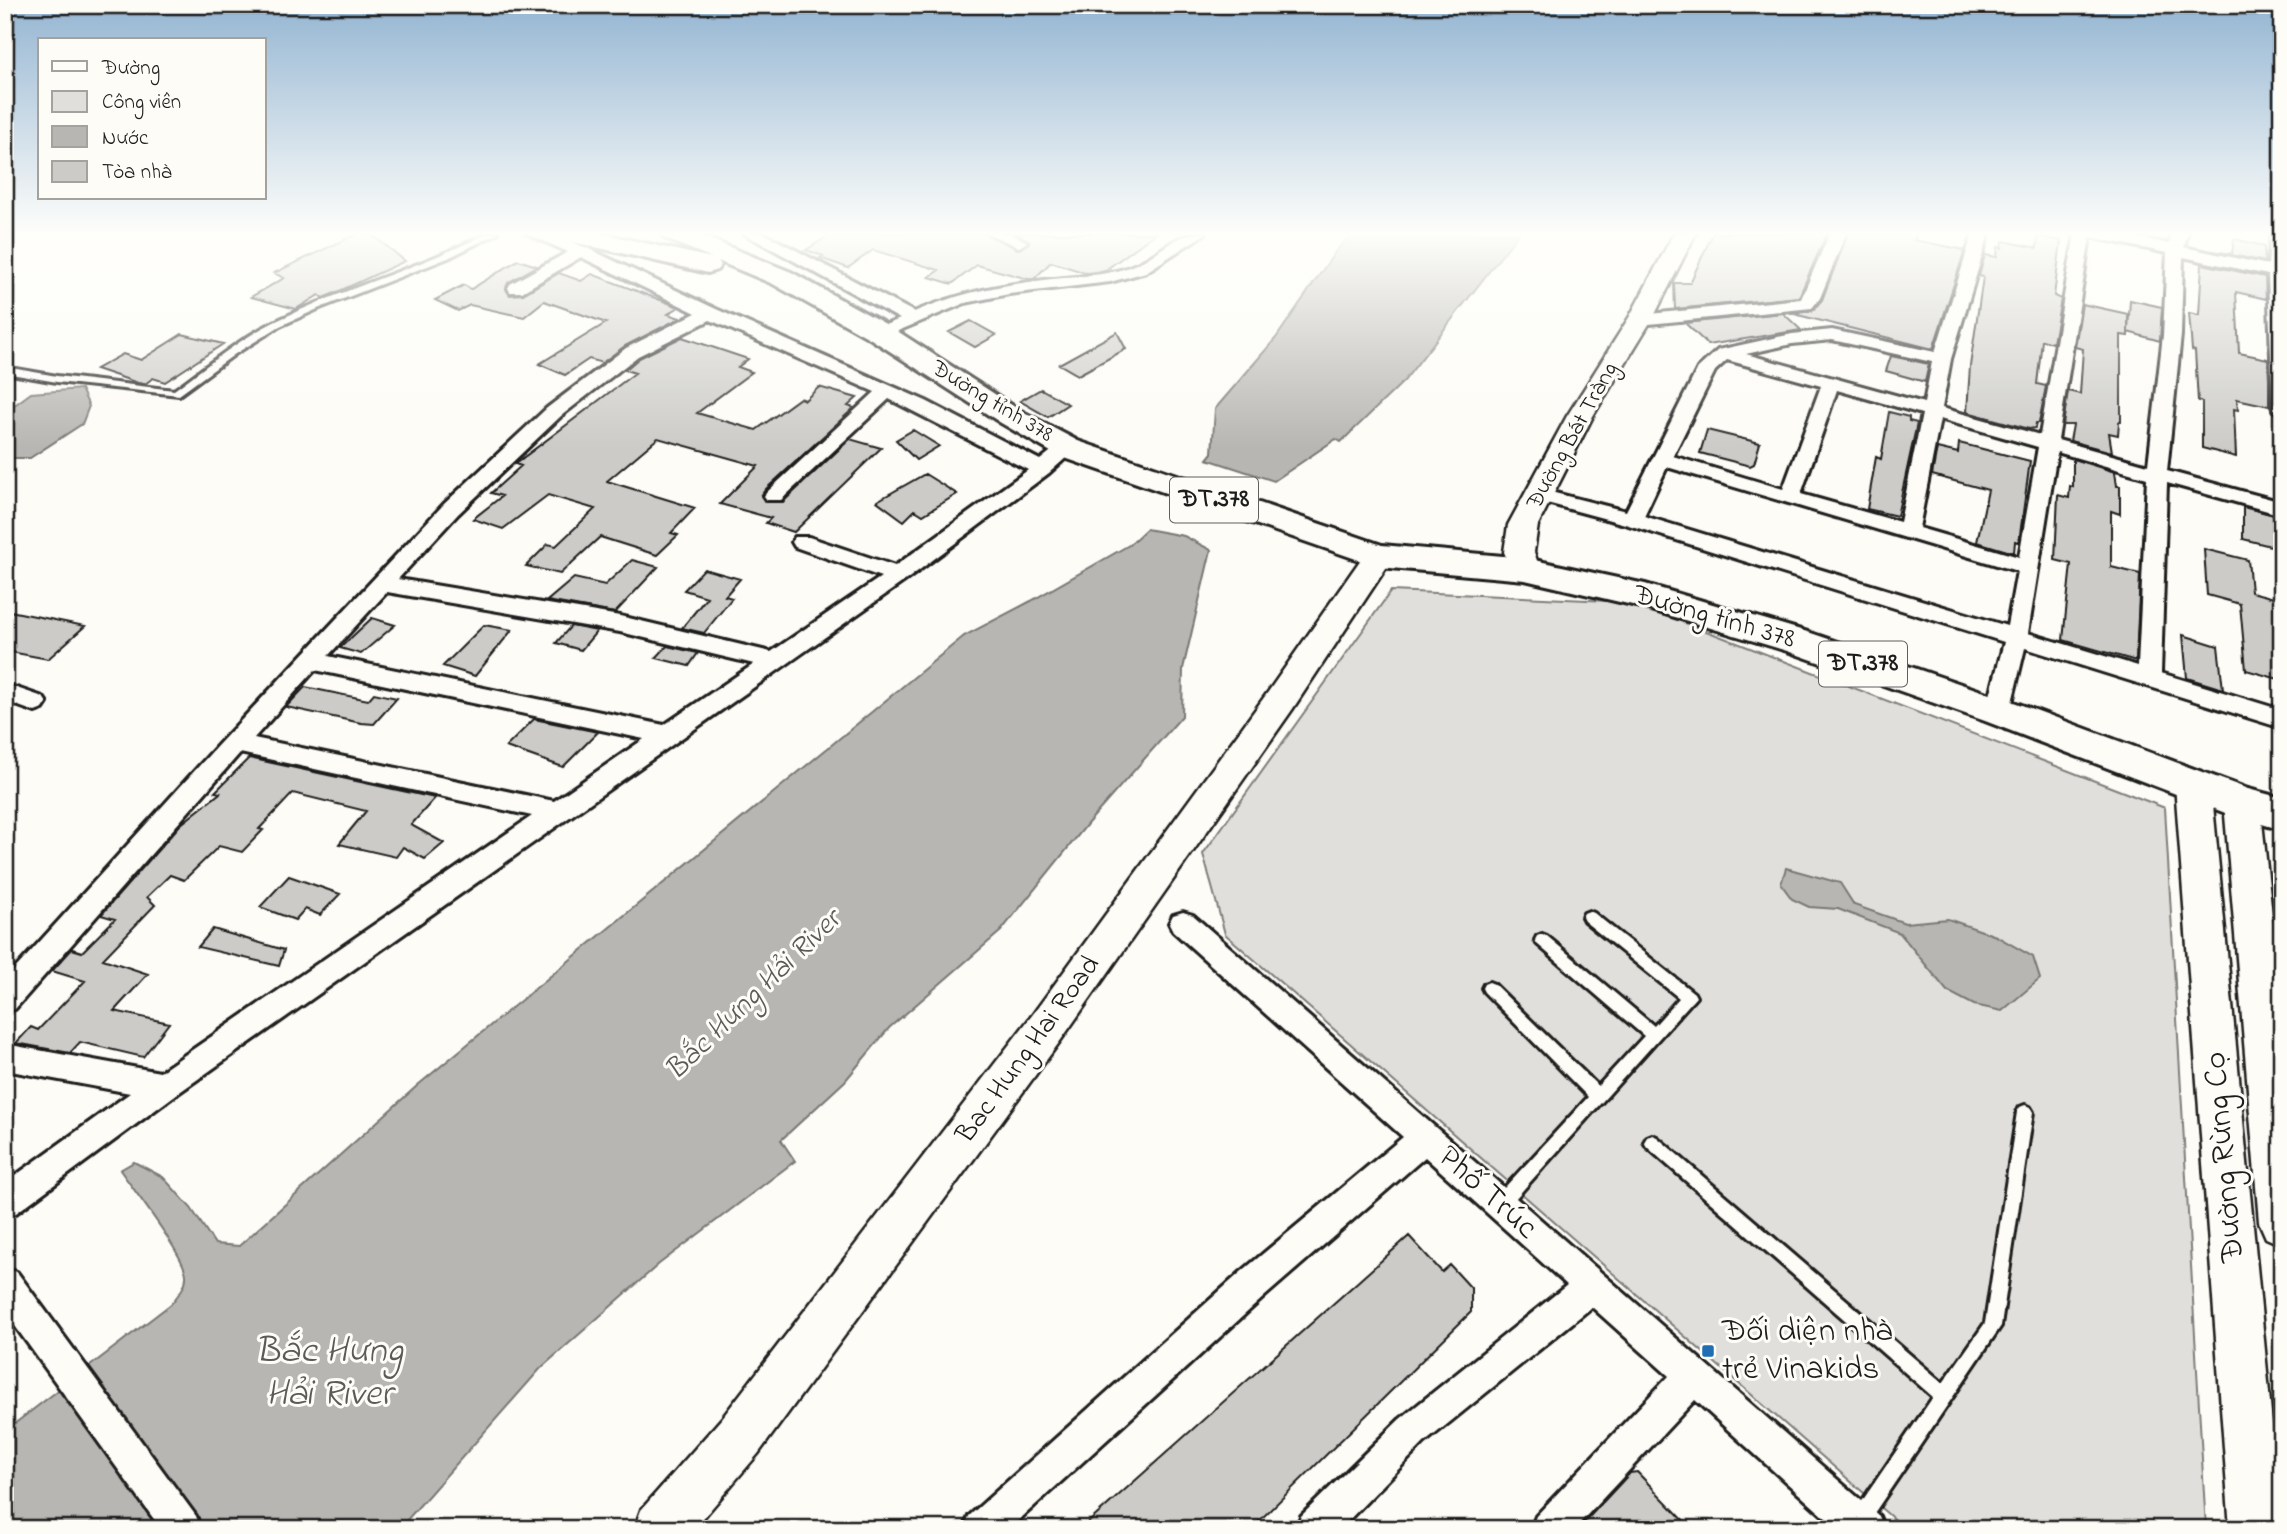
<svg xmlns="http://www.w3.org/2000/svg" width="2287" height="1534" font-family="'Indie Flower',sans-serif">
<rect width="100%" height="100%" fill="#fdfcf7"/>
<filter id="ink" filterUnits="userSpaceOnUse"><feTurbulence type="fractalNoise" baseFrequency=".0143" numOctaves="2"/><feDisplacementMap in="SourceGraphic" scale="14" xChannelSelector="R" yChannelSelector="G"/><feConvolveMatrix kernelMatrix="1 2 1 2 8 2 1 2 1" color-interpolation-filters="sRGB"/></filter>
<g filter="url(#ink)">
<path fill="#e0dfdb" stroke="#7e7e7c" stroke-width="2" d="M1391 591 1631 602 2165 808 2206 1529H1905L1225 934 1203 854Z"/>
<path fill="#b7b6b2" stroke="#797876" stroke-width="2" d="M1352 233H1519L1404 381 1341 442 1336 439 1274 481 1207 459 1212 453 1215 409 1276 338 1335 252Z
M81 389 89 406 82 424 30 458H5V412L31 393Z
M1146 529 1184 536 1211 550 1183 669 1182 716 1088 823 1001 931 889 1028 845 1081 781 1140 795 1161 659 1264 541 1368 399 1529H5V1431L171 1304C177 1296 187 1286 186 1275 185 1256 133 1189 120 1170L134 1162 163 1177 191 1208 215 1244 239 1246 418 1085 964 636 1031 601 1129 545Z
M1786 868 1840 883 1854 905 1905 923 1948 919 1996 936 2033 957 2040 979 2002 1011 1974 1005 1947 991 1900 933 1838 909 1809 907 1792 899 1781 884Z"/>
<path fill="#cccbc8" stroke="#1c1c1c" stroke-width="2" d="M359 233H370L405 261 335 293 323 298 319 295 296 309 251 297 284 278 274 273Z
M833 233H985L1018 249 1029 241 1016 233H1156L1104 271 1086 273 1051 262 1034 279H1028L977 265 952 284 929 277 939 270 873 250 848 268 820 258 823 256 806 250Z
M1713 233H1827L1799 297 1675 309 1674 283H1690Z
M1848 233H1917L1914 240 1965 250 1933 349 1790 313 1812 311 1822 300Z
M2038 236 2061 241 2054 296 2061 299 2053 343 2042 340 2037 384 2046 386 2039 423H2036L2035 428 2029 429 1967 412 1970 366 1983 277 1979 276 1985 255 1997 257 1998 247 2002 248 2003 241 2037 248Z
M2234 239 2264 246 2265 262 2213 251 2232 254Z
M518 260 537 266 508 283 506 289 510 295 523 294 559 273 581 281 592 274 679 307 668 314 680 318 625 346 602 363 589 359 565 375 539 364 606 323 544 301 524 317 470 305 458 311 435 300 464 285 471 289Z
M2202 264 2265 277 2266 299 2236 292 2239 353 2268 359 2269 379V406L2237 399 2238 410 2234 409 2236 457 2202 448V402L2198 401 2195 351 2192 350 2189 313 2199 315Z
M2130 300 2162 307 2160 341 2128 332V336L2121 335V422H2119L2118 435 2109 433 2112 452 2070 441 2073 425H2063L2068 391 2080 394 2083 349 2075 347 2082 304 2128 314V331Z
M1783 313 1801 330 1708 345 1685 323Z
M971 321 996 335 975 347 949 332Z
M1117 332 1126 349 1078 375 1059 364Z
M182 334 223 344 165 382 153 378 145 384 138 383 96 369 123 354 141 360Z
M682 337 748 359 738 367 752 372 697 413 756 430 800 398 805 400 819 387 857 398 848 406 854 408 765 490 761 496 765 502H783L850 439 881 448 794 532 766 523 771 518 720 504 758 466 658 438 607 481 695 508 671 533 678 535 657 555 600 537 560 574 526 566 548 544 556 546 595 509 548 495 503 529 473 519 502 496 491 493 521 466 515 464 635 373 625 370 639 358Z
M1891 356 1929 364 1925 382 1886 371Z
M1041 389 1068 404 1048 417 1020 401Z
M1889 412 1909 417V421L1917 423 1897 516 1867 509 1876 457 1881 459Z
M913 430 939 446 916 460 896 440Z
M1707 430 1760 443 1754 464 1750 466 1700 453Z
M1959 443 2030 461 2019 542 2015 541 2014 553 1977 542 1988 490 1932 475 1937 448 1958 453Z
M2073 459 2115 472 2117 486H2120V514L2111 511V567L2140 574 2136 661 2063 640 2071 564 2055 560 2058 495 2069 498 2070 486 2073 487Z
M925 474 957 494 923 515 915 510 904 521 877 501Z
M2243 507 2282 517V549L2243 539Z
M2204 549 2248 560 2251 592 2282 600V680L2246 670 2240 604 2207 595Z
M632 560 658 567 615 613 547 601 574 578 605 585Z
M704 569 740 579 725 596 732 598 704 633 682 628 707 597 684 590Z
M5 610 85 626 48 659 5 651Z
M372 618 395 625 361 654 340 648Z
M484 625 512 630 475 676 443 666Z
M571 626 597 631 581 650 556 643Z
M2183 635 2218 646 2223 689 2187 678Z
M667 646 698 653 689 666 656 658Z
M305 687 368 700 374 693 397 698 374 724 361 723 286 707Z
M534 719 598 732 563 767 506 747Z
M249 758 435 798 411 825 444 843 425 859 403 847 396 857 339 844 366 811 293 793 259 829 263 830 242 852 219 846 184 880 170 875 147 897 155 905 103 959 148 974 114 1011 169 1023 143 1057 80 1042 70 1053 16 1043 31 1027 38 1030 85 981 52 971 72 949 82 952 115 919 101 915 180 825 220 793 215 792Z
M289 876 340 894 320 915 305 909 295 920 260 907Z
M213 929 284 950 279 966 198 947Z
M1409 1236 1442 1272 1450 1265 1471 1288V1312L1251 1529H1081Z
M1637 1472 1692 1529H1578L1630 1473Z"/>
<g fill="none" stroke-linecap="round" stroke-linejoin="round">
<g stroke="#1c1c1c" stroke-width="6">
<path id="lane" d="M488 233H498L448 258 320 308 280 326 235 354 179 395 57 382 5 373V367L57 376 174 390C207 366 239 339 276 321 345 288 419 268 488 233Z
M1589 911 1594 913 1694 993 1696 997 1506 1209 1500 1212 1494 1209 1492 1204 1494 1199 1588 1097 1484 992 1482 988 1484 984 1489 982 1494 984 1598 1086 1644 1036 1537 944 1535 940 1537 936 1542 934 1547 936 1654 1026 1679 998 1584 921 1582 917 1584 913Z
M2025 1105 2030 1107 2033 1112 2001 1326 1866 1525 1860 1528 1854 1525 1851 1519 1854 1513 1933 1397 1647 1147 1644 1142 1647 1137 1652 1135 1657 1137 1943 1383 1985 1323 2017 1112 2020 1107Z"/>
</g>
<g stroke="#1c1c1c" stroke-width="6">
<path id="street" d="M526 233H549L587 248 716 309 926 401 1040 460 1060 444H1074L1077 448 1049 473 906 580 174 1096 16 1213 5 1217V1183L130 1093 5 1070V1044L160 1072 532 816 240 753 15 1009 5 1012V980L218 745 444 504 547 408 626 348 696 313 581 257 522 292H510L508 288 510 284 568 252ZM710 320 875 392 767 492 764 496 767 500H781L889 399 1028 470 895 566 809 537H795L792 542 795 547 881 577 771 652 620 616 398 579 458 514 561 416 638 356ZM387 592 620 632 754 664 664 725 328 656ZM315 670 644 739 554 801 254 738Z
M743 233H763L914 312C960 293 995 286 1044 280 1073 276 1107 277 1134 265 1163 253 1172 233 1206 233L1146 272 1110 282 1009 294 965 303 881 338 875 337 872 333 875 329 900 319Z
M987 233H1010L1027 242 1019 247Z
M1830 233H1846L1820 298 1812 308 1639 325 1630 320 1639 315 1801 299Z
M1973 233H1989L1951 359 1942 408 2040 435 2075 233H2118L2169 244 2172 233H2188L2184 247 2268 265 2271 233H2282V416L2273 410 2268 275 2183 257 2181 335 2167 471 2282 502V515L2167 483 2161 673 2272 707 2282 703V724L2275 726 2025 648 2010 711 2006 717 1998 720 1990 717 1986 711 2004 642 1625 524 1532 499 1529 495 1532 491 1539 489 1626 511 1698 368 1718 350 1792 334 1832 330 1935 352ZM2090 237 2167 253 2163 335 2148 465 2058 440ZM1832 340 1932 362 1924 403 1746 354 1792 344ZM1727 360 1821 386 1783 489 1673 456 1715 371ZM1837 390 1922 414 1900 522 1801 494ZM1940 419 2038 447 2019 557 1919 528ZM2057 452 2147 478 2138 666 2028 633ZM1667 467 2017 571 2007 626 1644 516Z
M5 684 43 697 47 703 43 709 35 712 5 701Z
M1183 912 1193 915 1879 1516 1884 1529H1838L1695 1400 1574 1529H1531L1536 1516 1669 1376 1592 1307 1424 1443 1340 1529H1296L1301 1516 1400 1419 1567 1285 1425 1157 1265 1296 1009 1529H964L969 1516 1241 1272 1403 1137 1173 931 1169 923 1173 915Z
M5 1268 17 1272 196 1516 201 1529H161L5 1312Z"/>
</g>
<g stroke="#1c1c1c" stroke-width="5">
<path id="secondary" d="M1674 233H1696L1654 316 1593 416 1538 525 1534 552 1540 569 1536 576 1525 579 1514 576 1504 552 1508 525 1567 416 1630 316Z
M1379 546 1390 549 1394 556 1292 710 1061 1040 758 1454 694 1529H634L641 1510 722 1418 1033 1014 1268 692 1368 549Z
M2193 770 2206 774 2211 784 2282 1529H2230L2175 784 2180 774Z
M2242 789 2255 793 2260 803 2282 1007V1245L2266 1238 2259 1222 2224 803 2229 793Z"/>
</g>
<g stroke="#1c1c1c" stroke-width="6">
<path id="primary" d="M553 233H600L712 258 664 238 661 233H695L791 272 891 327 1021 411 1078 441 1382 545 1525 558 1645 584 1811 633 2011 701 2248 789 2282 798V830L2228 814 1985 721 1787 651 1641 607 1525 580 1379 567 1056 455 1001 423 871 339 773 284 718 261 721 265 717 270 708 273 556 238Z"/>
</g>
<use href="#lane" fill="#fdfcf7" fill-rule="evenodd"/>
<use href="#street" fill="#fdfcf7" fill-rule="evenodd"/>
<use href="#secondary" fill="#fdfcf7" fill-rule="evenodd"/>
<use href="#primary" fill="#fdfcf7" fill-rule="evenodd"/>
</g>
</g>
<linearGradient id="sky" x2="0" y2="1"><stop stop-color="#94b5d2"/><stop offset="0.52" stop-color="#fefefb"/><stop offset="1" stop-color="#fefefb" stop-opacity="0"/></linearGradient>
<rect width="2287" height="448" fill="url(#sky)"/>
<rect fill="#1f6fb2" stroke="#fdfcf7" stroke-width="2.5" x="1701" y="1344" width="14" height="14" rx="3.5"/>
<g text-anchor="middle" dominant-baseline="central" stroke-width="6" stroke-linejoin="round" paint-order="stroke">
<g font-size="23" fill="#1c1c1c" stroke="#fdfcf7">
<text transform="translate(992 402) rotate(31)">Đường tỉnh 378</text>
<text transform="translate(1573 436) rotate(-61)">Đường Bát Tràng</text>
</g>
<g fill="#fdfcf7" stroke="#605f5e" stroke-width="2">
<rect x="1170" y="477.5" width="88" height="45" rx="5"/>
<rect x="1819" y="641.5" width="88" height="45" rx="5"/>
</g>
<g font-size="26" font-weight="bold" fill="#1c1c1c">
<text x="1214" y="500">ĐT.378</text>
<text x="1863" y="664">ĐT.378</text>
</g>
<g font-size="28" fill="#1c1c1c" stroke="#fdfcf7">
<text transform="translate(1714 618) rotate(16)">Đường tỉnh 378</text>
<text transform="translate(1029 1050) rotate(-54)">Bac Hung Hai Road</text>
</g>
<g font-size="30" font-style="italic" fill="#5a5a58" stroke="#fdfcf7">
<text transform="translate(754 996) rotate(-44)">Bắc Hưng Hải River</text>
</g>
<g font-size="33" fill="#1c1c1c" stroke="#fdfcf7">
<text transform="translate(2225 1157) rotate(-95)">Đường Rừng Cọ</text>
<text transform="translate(1487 1193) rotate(42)">Phố Trúc</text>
</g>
<g font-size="33" fill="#1c1c1c" stroke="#fdfcf7" text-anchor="start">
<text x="1722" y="1332">Đối diện nhà<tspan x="1722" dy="38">trẻ Vinakids</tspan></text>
</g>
<g font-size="37" font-style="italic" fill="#5a5a58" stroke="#fdfcf7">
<text x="329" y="1352">Bắc Hưng<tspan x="329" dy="43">Hải River</tspan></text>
</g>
</g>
<rect width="2287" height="1534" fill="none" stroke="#fdfcf7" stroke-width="28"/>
<rect x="14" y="14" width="2259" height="1506" fill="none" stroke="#1c1c1c" stroke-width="2.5" filter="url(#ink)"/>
<rect x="38" y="38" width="228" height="161" fill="#fdfcf7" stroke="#a3a29f" stroke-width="2"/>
<rect x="52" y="61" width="35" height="10" fill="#fdfcf7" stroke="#a3a29f" stroke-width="2"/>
<text x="102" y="74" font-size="21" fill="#1c1c1c">Đường</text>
<rect x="52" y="91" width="35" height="21" fill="#e0dfdb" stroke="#a3a29f" stroke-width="2"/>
<text x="102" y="108" font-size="21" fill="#1c1c1c">Công viên</text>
<rect x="52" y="126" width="35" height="21" fill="#b7b6b2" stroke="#a3a29f" stroke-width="2"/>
<text x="102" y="144" font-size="21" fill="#1c1c1c">Nước</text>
<rect x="52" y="161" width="35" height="21" fill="#cccbc8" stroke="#a3a29f" stroke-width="2"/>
<text x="102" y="178" font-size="21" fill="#1c1c1c">Tòa nhà</text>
</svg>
